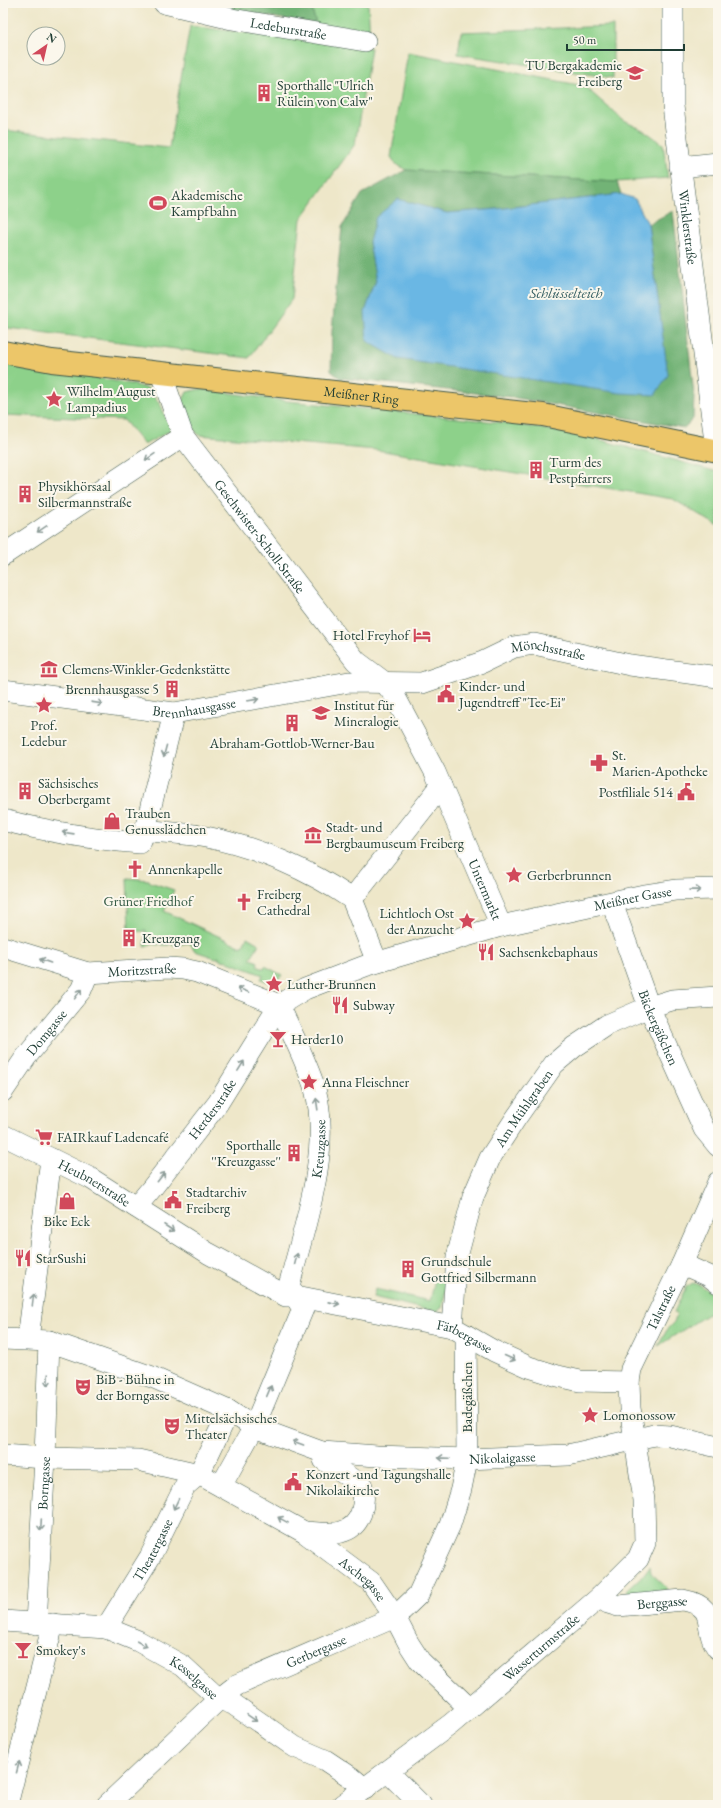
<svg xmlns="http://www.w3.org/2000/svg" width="721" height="1808" font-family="'EB Garamond',serif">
<rect width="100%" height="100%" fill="#fbf7ec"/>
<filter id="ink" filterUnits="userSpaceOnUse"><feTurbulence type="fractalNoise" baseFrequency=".025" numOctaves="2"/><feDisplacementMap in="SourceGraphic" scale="8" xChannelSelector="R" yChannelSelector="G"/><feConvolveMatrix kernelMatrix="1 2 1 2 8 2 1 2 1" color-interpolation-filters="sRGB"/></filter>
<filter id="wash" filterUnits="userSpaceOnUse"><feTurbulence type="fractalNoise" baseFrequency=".012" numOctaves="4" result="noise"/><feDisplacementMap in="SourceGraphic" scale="16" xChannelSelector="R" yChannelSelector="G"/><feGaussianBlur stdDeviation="0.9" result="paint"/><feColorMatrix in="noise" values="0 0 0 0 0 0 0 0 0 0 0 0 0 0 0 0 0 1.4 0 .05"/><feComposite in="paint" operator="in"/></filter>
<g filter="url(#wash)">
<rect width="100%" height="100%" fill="#eee7c9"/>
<path fill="#8dd18a" stroke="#56875f" d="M310 3H368L370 36 316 24Z
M190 26 371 48 355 144 301 219 292 299 249 358 8 328 3 325V130L169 148Z
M613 26V78L458 54 461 32Z
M408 52 584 86 624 121 645 131 663 144 668 178 617 182 406 170 396 164 391 157Z
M3 361 131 384 149 389 161 406 171 430 144 445 124 420 3 415Z
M200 389 287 401 507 423 586 436 718 472V526L673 499 377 450 199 435 188 424 181 404 187 392Z
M127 878 149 880 150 882 174 890 164 911 242 947 247 937 259 944 252 956 250 958 258 962 257 966 264 969 265 966 282 975 277 981 270 983 261 979 263 975 228 962 226 960V961L218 959 219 957 216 958 195 951 190 943 172 945 171 943H169V945H162V943H159V945L150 944V945L145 946 146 931 129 932Z
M436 1276 448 1279 442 1308 436 1312 373 1297 375 1289 430 1301Z
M693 1283 700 1285 718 1298V1318L708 1314 658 1346 668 1328 674 1322 677 1314 674 1312 686 1287Z
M650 1566 651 1573 669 1590 628 1593 626 1591 644 1574Z"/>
<path fill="#72b376" stroke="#487855" d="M183 3H310L316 24Z
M406 170 617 182 621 194 497 209 447 213 398 199 369 242 376 281 365 312 663 338 648 224 673 211 694 395 693 419 684 428 511 397 340 378 331 371 332 331 342 227 362 194Z"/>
<path fill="#6bb7e4" stroke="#457a8c" d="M621 194 635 199 648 224 668 375 655 395 620 393 398 359 367 341 365 312 376 281 369 242 376 217 398 199 447 213 497 209Z"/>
</g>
<g filter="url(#ink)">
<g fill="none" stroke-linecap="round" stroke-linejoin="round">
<g stroke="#3e564a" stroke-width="22">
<g id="minor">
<path id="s1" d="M164 3 232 19 365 41"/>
<path id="s2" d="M673 3V106L716 450"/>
<path d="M680 167 718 163"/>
<path id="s3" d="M161 373 183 436 356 661 384 682 393 693 435 772 501 926"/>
<path d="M3 555 183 436"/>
<path id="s4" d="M3 690 174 713 349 682 422 683 483 662 514 647 534 644 630 665 718 677"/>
<path d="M3 820C48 832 94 839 140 843L145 830 174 713"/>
<path d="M145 830C165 833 186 833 206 837 257 847 309 870 352 899"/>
<path d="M352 899 441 786"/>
<path d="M352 899 377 962"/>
<path id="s5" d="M612 903 649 1007 704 1129 718 1146"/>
<path id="s6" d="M3 947 88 973 168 968 183 969 197 972 279 1005"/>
<path id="s7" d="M3 1091 26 1057 81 990 88 973"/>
<path id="s8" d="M3 1135 90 1178 208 1253 286 1296H296L452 1327 494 1351 529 1367 558 1376 580 1381 629 1382"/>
<path id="s9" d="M136 1207 152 1188 218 1103 279 1005 305 989 365 966 501 926 644 895 676 890 718 889"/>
<path d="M682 1264 709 1276 718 1283"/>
<path id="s10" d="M452 1327 457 1257 473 1197 490 1158 516 1118 554 1064 574 1047 607 1025 649 1007 672 1000 718 997"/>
<path id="s11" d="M3 1339 49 1341 152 1377 229 1411 254 1427 322 1452 377 1456 467 1459 568 1455 654 1435 670 1436 718 1447"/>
<path d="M28 1339 51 1159"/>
<path id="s12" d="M3 1455 45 1458 138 1460 199 1474 304 1532 371 1582 395 1617 409 1644 420 1661 469 1708"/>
<path d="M199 1474 229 1411"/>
<path id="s13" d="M221 1486 254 1427 303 1309 289 1286C304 1227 332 1149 315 1089 306 1060 291 1032 279 1005"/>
<path d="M304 1532C315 1532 330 1535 341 1532 362 1527 366 1503 362 1486L324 1460 322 1452"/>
<path id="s14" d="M600 1597 608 1603 618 1606 683 1600C721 1607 701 1628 718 1649"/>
<path id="s15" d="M3 1621 106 1628 138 1641 183 1666 219 1699 233 1704 295 1747 325 1760 352 1778 365 1789"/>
<path id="s16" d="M36 1624 45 1458 49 1341"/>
<path id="s17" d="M106 1628 150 1557 185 1486 199 1474"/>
<path d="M388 1772 421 1805"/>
<path d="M7 1805 53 1624"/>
<path id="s18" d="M107 1805 219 1699 237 1685 395 1617 418 1595 450 1525 461 1489 467 1459 466 1335"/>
<path id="s19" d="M342 1805 451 1724 600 1597 638 1559 645 1543 644 1500 630 1408 629 1382 631 1369 682 1264 718 1182"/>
</g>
</g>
<g stroke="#3e564a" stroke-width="24">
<g id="major">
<path id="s20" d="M3 352 52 361 543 415 718 451"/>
</g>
</g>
<use href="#minor" stroke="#fff" stroke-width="21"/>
<use href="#major" stroke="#ecc669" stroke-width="22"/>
</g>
<defs><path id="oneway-shaft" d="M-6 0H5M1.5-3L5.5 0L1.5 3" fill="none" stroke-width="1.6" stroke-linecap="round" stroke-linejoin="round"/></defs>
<g stroke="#8f9e9a">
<use href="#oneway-shaft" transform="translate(150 457) rotate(146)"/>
<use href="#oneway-shaft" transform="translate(42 529) rotate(146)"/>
<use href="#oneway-shaft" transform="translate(253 700) rotate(-10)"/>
<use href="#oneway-shaft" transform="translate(97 703) rotate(8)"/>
<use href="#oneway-shaft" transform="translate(165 751) rotate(105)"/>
<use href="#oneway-shaft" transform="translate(68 833) rotate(-172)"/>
<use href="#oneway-shaft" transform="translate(695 890) rotate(-1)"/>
<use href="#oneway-shaft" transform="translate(45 961) rotate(-161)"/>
<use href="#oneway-shaft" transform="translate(243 990) rotate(-158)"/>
<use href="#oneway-shaft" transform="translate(78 994) rotate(-55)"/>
<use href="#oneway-shaft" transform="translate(241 1066) rotate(-58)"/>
<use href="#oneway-shaft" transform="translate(317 1104) rotate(-98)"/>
<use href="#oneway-shaft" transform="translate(161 1177) rotate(-52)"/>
<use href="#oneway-shaft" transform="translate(169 1228) rotate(33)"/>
<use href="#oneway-shaft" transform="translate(296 1259) rotate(-76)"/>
<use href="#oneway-shaft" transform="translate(33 1300) rotate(-83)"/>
<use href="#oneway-shaft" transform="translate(334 1303) rotate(11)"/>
<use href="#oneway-shaft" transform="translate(510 1358) rotate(24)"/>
<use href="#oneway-shaft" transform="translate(48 1380) rotate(92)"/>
<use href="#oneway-shaft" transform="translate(269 1391) rotate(-67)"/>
<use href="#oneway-shaft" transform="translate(298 1443) rotate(-160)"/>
<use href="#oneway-shaft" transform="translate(444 1458) rotate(-178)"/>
<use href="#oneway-shaft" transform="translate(176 1504) rotate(116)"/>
<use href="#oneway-shaft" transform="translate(283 1520) rotate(-151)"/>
<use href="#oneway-shaft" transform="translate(41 1525) rotate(93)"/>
<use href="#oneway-shaft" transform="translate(142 1644) rotate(28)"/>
<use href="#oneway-shaft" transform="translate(252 1718) rotate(35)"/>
<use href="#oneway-shaft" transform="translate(18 1767) rotate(-75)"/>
</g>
</g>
<defs>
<g id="university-bare" transform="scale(1.38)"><path d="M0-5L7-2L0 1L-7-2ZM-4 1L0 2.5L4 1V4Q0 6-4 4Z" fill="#d1495b" stroke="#fbf7ec" stroke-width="2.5" paint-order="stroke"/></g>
<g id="building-bare" transform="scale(1.38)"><path d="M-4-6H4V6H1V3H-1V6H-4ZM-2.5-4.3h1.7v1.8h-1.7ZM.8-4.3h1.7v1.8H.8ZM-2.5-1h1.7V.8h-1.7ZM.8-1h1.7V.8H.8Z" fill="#d1495b" stroke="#fbf7ec" stroke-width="2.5" paint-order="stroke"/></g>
<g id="stadium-bare" transform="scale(1.38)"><path d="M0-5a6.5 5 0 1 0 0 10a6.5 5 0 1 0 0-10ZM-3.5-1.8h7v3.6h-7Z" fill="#d1495b" stroke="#fbf7ec" stroke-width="2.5" paint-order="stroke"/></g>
<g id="sight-bare" transform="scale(1.38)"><path d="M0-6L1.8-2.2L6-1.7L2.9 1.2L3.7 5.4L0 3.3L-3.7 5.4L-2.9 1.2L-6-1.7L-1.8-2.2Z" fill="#d1495b" stroke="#fbf7ec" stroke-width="2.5" paint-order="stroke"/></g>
<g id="hotel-bare" transform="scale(1.38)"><path d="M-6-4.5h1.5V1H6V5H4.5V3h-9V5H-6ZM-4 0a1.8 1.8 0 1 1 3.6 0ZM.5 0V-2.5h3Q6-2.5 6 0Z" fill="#d1495b" stroke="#fbf7ec" stroke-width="2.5" paint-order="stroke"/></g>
<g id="museum-bare" transform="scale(1.38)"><path d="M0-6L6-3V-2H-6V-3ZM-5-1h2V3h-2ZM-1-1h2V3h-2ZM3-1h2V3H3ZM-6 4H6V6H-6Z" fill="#d1495b" stroke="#fbf7ec" stroke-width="2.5" paint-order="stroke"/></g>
<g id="civic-bare" transform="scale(1.38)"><path d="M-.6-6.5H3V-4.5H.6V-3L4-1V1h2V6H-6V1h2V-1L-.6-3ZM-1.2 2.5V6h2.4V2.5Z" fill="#d1495b" stroke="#fbf7ec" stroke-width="2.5" paint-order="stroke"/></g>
<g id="pharmacy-bare" transform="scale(1.38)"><path d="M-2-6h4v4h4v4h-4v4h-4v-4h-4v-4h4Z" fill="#d1495b" stroke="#fbf7ec" stroke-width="2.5" paint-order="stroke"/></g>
<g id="shop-bare" transform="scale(1.38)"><path d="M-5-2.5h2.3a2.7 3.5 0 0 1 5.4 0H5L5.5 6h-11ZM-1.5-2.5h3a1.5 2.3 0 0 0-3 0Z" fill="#d1495b" stroke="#fbf7ec" stroke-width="2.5" paint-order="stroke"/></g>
<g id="church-bare" transform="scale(1.38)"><path d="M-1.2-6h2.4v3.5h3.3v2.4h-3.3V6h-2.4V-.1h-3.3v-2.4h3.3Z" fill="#d1495b" stroke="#fbf7ec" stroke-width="2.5" paint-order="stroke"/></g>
<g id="restaurant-bare" transform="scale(1.38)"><path d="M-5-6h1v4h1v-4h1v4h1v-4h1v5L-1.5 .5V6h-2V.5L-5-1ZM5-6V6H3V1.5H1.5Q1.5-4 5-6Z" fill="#d1495b" stroke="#fbf7ec" stroke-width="2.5" paint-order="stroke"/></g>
<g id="bar-bare" transform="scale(1.38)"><path d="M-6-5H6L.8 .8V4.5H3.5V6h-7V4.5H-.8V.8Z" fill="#d1495b" stroke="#fbf7ec" stroke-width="2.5" paint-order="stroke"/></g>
<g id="supermarket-bare" transform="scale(1.38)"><path d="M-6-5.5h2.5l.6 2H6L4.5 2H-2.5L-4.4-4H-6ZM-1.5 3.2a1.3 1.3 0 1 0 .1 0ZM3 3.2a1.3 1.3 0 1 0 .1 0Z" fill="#d1495b" stroke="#fbf7ec" stroke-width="2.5" paint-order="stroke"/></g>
<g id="theatre-bare" transform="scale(1.38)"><path d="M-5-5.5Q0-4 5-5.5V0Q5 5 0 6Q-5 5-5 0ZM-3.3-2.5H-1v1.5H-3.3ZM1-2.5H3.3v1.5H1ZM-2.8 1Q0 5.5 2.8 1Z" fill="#d1495b" stroke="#fbf7ec" stroke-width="2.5" paint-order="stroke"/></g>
</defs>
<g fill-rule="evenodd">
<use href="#university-bare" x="635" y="73"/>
<use href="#building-bare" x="264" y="93"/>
<use href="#stadium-bare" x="158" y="203"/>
<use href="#sight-bare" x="54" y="399"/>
<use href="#building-bare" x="536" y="470"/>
<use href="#building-bare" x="25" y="494"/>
<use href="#hotel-bare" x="422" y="635"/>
<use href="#museum-bare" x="49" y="669"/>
<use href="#building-bare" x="172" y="689"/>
<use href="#civic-bare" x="446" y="694"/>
<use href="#sight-bare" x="44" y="705"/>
<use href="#university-bare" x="321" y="713"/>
<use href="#building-bare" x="292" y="723"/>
<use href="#pharmacy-bare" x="599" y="763"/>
<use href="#building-bare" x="25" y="791"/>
<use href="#civic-bare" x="686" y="792"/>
<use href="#shop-bare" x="112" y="821"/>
<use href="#museum-bare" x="313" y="835"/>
<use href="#church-bare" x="135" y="869"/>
<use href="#sight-bare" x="514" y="875"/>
<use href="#church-bare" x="244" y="902"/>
<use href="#sight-bare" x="467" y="921"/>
<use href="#building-bare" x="129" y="938"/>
<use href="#restaurant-bare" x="486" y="952"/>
<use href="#sight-bare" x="274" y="984"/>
<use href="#restaurant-bare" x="340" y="1005"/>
<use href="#bar-bare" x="278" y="1039"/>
<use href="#sight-bare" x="309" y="1082"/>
<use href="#supermarket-bare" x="44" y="1137"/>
<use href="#building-bare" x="294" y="1153"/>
<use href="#civic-bare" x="173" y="1200"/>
<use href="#shop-bare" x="67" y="1201"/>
<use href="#restaurant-bare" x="23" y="1258"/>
<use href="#building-bare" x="408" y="1269"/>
<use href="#theatre-bare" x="83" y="1387"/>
<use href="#sight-bare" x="590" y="1415"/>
<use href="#theatre-bare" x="172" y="1426"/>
<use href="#civic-bare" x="293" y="1482"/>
<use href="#bar-bare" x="23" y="1650"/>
</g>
<g text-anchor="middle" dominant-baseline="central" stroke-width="4" stroke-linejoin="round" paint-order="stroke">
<g font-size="14" fill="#1f3d34" stroke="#fbf7ec">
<text stroke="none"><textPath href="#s1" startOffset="127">Ledeburstraße</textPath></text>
<text stroke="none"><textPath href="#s2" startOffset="225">Winklerstraße</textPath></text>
<text stroke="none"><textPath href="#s20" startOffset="361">Meißner Ring</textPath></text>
<text stroke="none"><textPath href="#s3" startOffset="193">Geschwister-Scholl-Straße</textPath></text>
<text stroke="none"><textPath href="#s4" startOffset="557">Mönchsstraße</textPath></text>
<text stroke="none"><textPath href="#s4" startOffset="193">Brennhausgasse</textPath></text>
<text stroke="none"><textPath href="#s3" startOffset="617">Untermarkt</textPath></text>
<text stroke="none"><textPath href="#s9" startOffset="619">Meißner Gasse</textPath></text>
<text stroke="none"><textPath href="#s6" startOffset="143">Moritzstraße</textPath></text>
<text stroke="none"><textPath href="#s5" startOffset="133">Bäckergäßchen</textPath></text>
<text stroke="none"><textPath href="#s7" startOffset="73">Domgasse</textPath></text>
<text stroke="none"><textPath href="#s10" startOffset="235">Am Mühlgraben</textPath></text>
<text stroke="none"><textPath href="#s9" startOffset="124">Herderstraße</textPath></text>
<text stroke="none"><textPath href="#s13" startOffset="363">Kreuzgasse</textPath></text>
<text stroke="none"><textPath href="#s8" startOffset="103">Heubnerstraße</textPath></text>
<text stroke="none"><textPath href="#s19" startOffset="646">Talstraße</textPath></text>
<text stroke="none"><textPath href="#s8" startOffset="510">Färbergasse</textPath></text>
<text transform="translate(467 1397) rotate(-90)">Badegäßchen</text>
<text stroke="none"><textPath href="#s11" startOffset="522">Nikolaigasse</textPath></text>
<text stroke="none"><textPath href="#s16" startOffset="141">Borngasse</textPath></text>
<text stroke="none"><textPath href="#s17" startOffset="91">Theatergasse</textPath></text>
<text stroke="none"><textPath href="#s12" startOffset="393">Aschegasse</textPath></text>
<text stroke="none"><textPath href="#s14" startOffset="65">Berggasse</textPath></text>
<text stroke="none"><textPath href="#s19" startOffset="254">Wasserturmstraße</textPath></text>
<text stroke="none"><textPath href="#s18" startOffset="263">Gerbergasse</textPath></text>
<text stroke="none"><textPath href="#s15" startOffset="205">Kesselgasse</textPath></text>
</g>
<g font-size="14" fill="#1f3d34" stroke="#fbf7ec" text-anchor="start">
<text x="622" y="65" text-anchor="end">TU Bergakademie<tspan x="622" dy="16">Freiberg</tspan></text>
<text x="277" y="85">Sporthalle "Ulrich<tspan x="277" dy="16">Rülein von Calw"</tspan></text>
<text x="171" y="195">Akademische<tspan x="171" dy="16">Kampfbahn</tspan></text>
<text x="67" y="391">Wilhelm August<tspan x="67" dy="16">Lampadius</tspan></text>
<text x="549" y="462">Turm des<tspan x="549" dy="16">Pestpfarrers</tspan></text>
<text x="38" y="486">Physikhörsaal<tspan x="38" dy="16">Silbermannstraße</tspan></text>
<text x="409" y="635" text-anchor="end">Hotel Freyhof</text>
<text x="62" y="669">Clemens-Winkler-Gedenkstätte</text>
<text x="459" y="686">Kinder- und<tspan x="459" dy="16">Jugendtreff "Tee-Ei"</tspan></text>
<text x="159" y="689" text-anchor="end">Brennhausgasse 5</text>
<text x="334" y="705">Institut für<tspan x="334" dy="16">Mineralogie</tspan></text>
<text x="44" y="725" text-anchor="middle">Prof.<tspan x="44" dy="16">Ledebur</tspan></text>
<text x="292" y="743" text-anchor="middle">Abraham-Gottlob-Werner-Bau</text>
<text x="612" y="755">St.<tspan x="612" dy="16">Marien-Apotheke</tspan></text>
<text x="38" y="783">Sächsisches<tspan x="38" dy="16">Oberbergamt</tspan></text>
<text x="673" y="792" text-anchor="end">Postfiliale 514</text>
<text x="125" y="813">Trauben<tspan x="125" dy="16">Genusslädchen</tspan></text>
<text x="326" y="827">Stadt- und<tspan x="326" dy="16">Bergbaumuseum Freiberg</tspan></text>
<text x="148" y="869">Annenkapelle</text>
<text x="527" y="875">Gerberbrunnen</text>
<text x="257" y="894">Freiberg<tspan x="257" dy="16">Cathedral</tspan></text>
<text x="454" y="913" text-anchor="end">Lichtloch Ost<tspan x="454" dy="16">der Anzucht</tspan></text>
<text x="142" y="938">Kreuzgang</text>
<text x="499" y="952">Sachsenkebaphaus</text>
<text x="287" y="984">Luther-Brunnen</text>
<text x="353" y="1005">Subway</text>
<text x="291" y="1039">Herder10</text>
<text x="322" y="1082">Anna Fleischner</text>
<text x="57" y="1137">FAIRkauf Ladencafé</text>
<text x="281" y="1145" text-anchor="end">Sporthalle<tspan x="281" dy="16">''Kreuzgasse''</tspan></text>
<text x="186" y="1192">Stadtarchiv<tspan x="186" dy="16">Freiberg</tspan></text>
<text x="67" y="1221" text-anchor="middle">Bike Eck</text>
<text x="36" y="1258">StarSushi</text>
<text x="421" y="1261">Grundschule<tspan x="421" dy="16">Gottfried Silbermann</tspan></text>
<text x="96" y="1379">BiB - Bühne in<tspan x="96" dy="16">der Borngasse</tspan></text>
<text x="603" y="1415">Lomonossow</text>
<text x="185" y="1418">Mittelsächsisches<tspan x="185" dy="16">Theater</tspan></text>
<text x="306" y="1474">Konzert -und Tagungshalle<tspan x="306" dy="16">Nikolaikirche</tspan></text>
<text x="36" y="1650">Smokey's</text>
</g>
<g font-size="14" fill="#355b45" stroke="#fbf7ec">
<text x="148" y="901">Grüner Friedhof</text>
</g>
<g font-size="15" font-style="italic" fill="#325c60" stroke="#fbf7ec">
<text x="566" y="292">Schlüsselteich</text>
</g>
</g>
<rect width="721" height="1808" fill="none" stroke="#fbf7ec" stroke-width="16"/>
<g transform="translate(46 46) rotate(34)"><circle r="19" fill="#fbf7ec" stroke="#a3ada2"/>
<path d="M0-3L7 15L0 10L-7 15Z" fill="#d1495b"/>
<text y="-6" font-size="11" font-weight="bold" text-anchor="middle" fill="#1f3d34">N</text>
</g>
<path d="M567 44v6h117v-6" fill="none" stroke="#1f3d34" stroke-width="2"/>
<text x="573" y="44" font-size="12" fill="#1f3d34" stroke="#fbf7ec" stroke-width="3" paint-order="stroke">50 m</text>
</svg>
